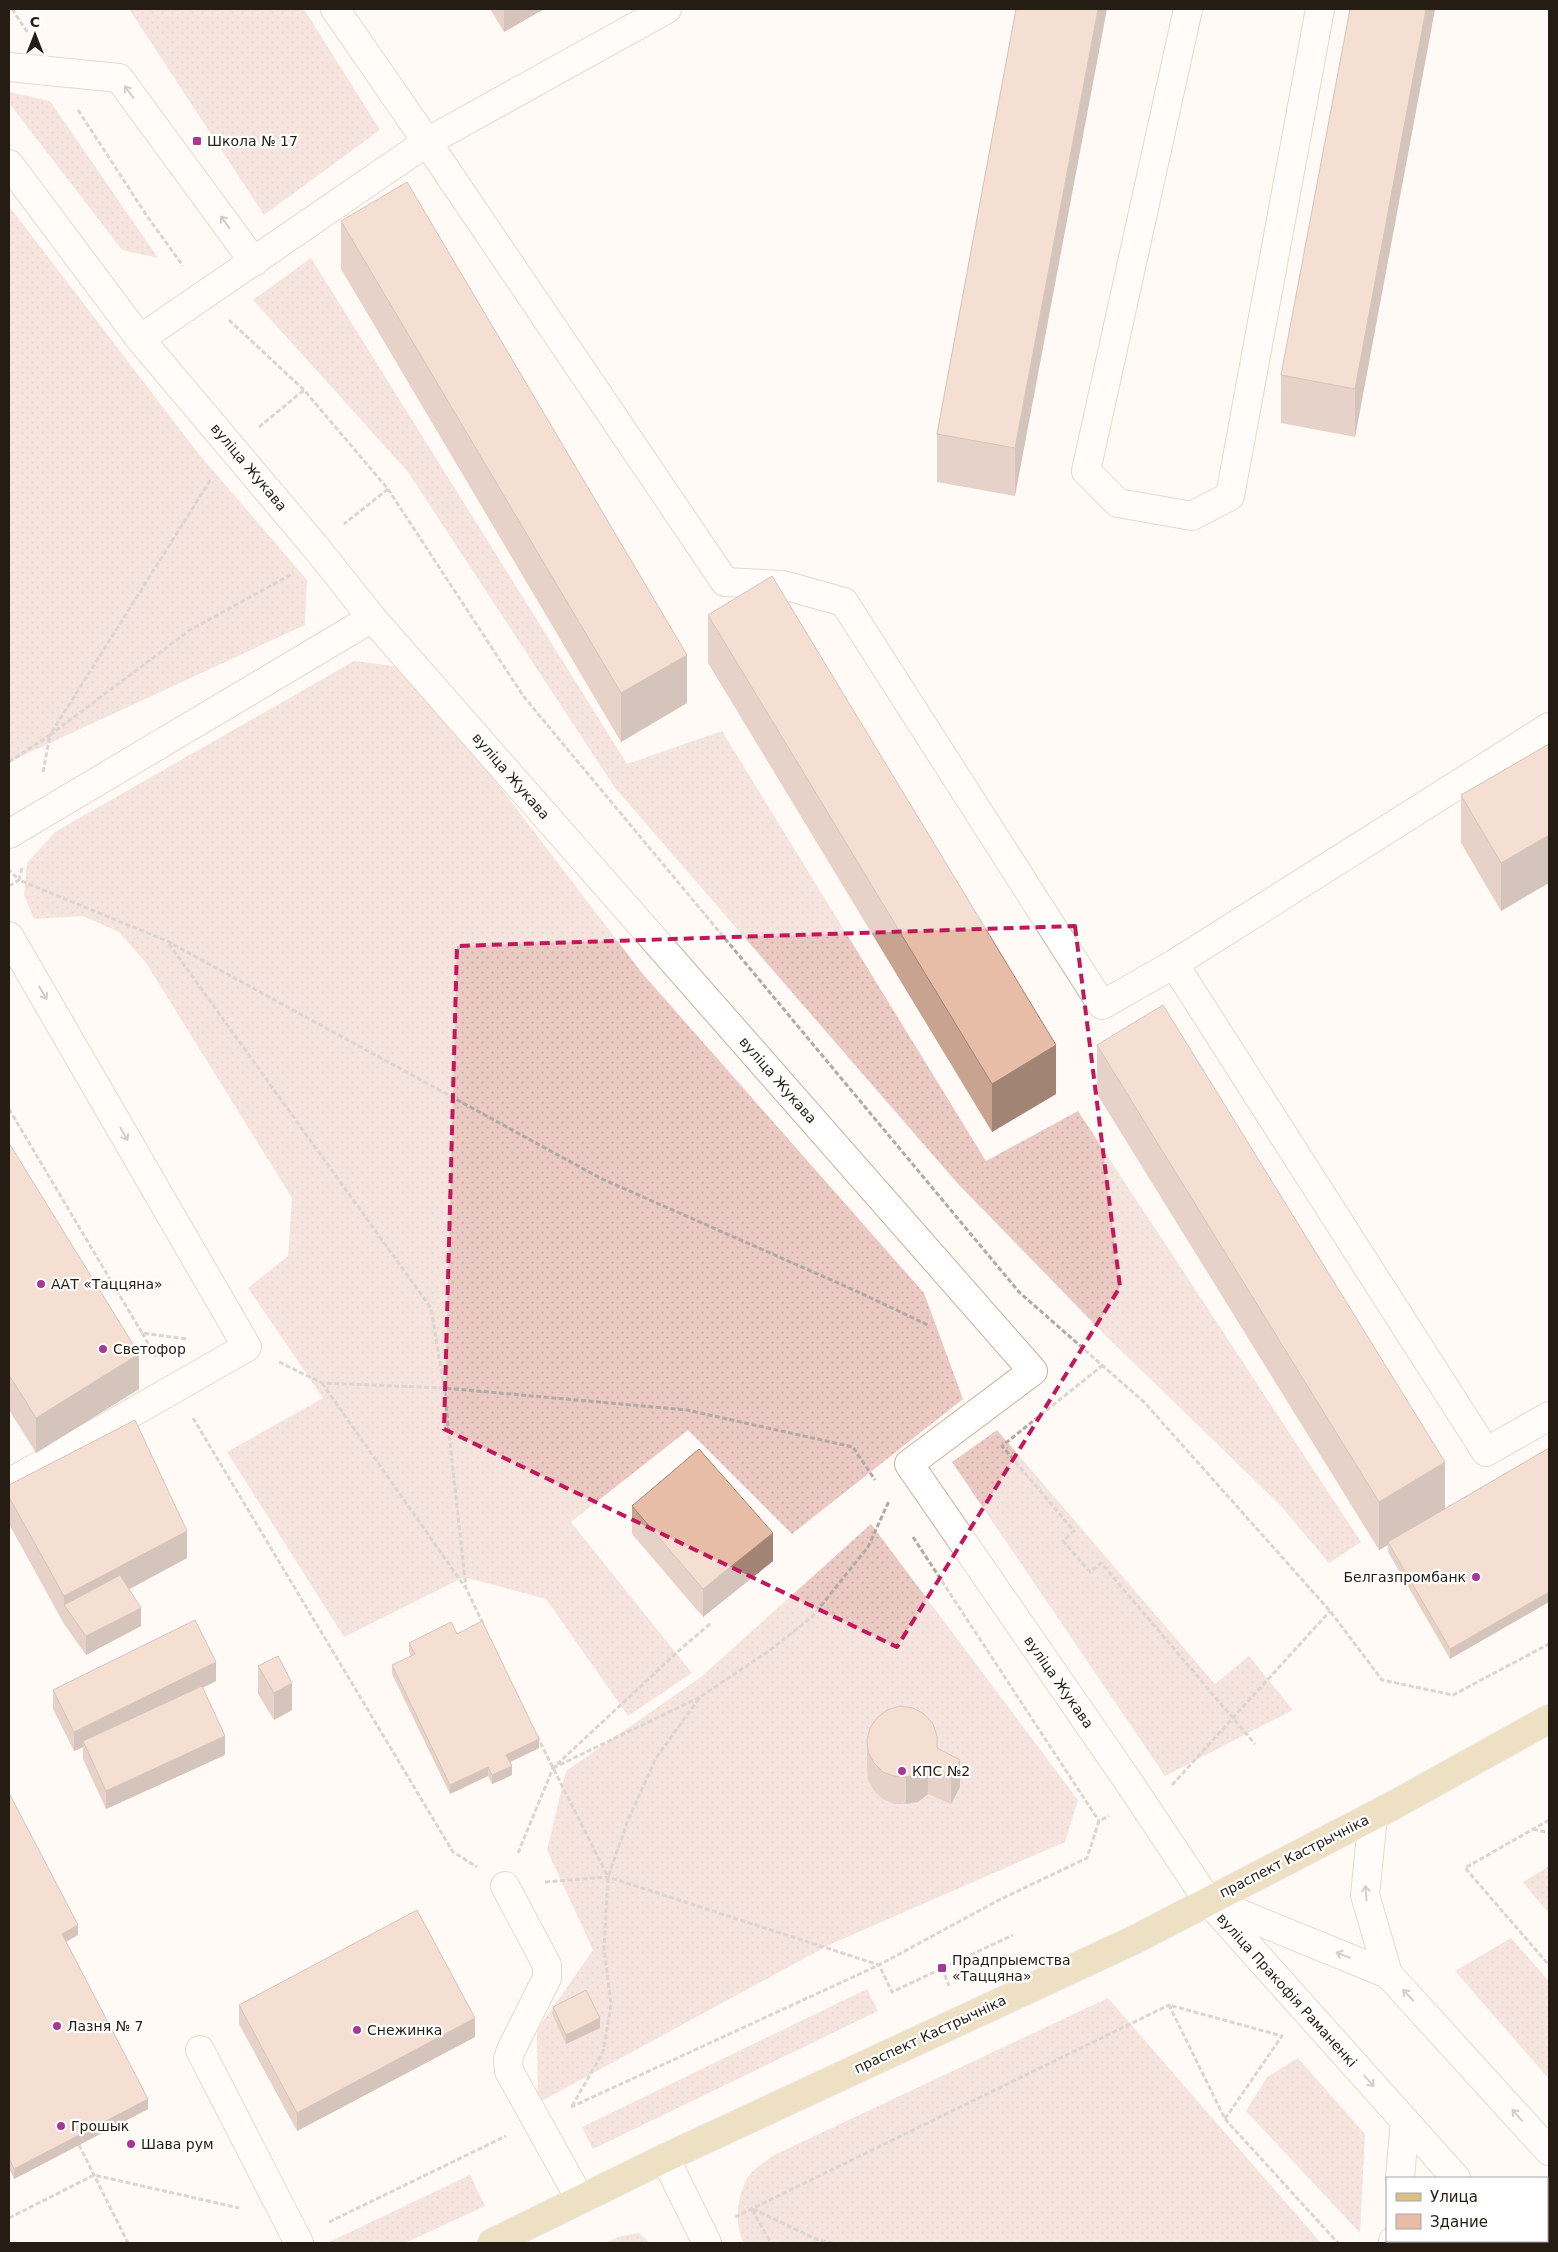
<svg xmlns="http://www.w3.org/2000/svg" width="1558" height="2252" font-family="'DejaVu Sans',sans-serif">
<defs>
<pattern id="grass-dots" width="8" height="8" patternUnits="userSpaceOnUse" patternTransform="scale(1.25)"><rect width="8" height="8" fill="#eccac4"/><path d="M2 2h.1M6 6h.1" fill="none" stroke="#caada8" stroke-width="1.8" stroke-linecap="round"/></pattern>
</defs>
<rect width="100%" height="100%" fill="#fffaf5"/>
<path fill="url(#grass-dots)" d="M129 9H304L380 130 264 215Z
M9 92 50 101 158 258 122 250 9 103Z
M9 206 198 453 307 580 305 625 9 762Z
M311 258 627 764 722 731 986 1161 1078 1111 1361 1542 1329 1563 1279 1504 1110 1340 958 1184 615 788 408 472 253 300Z
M354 661 409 668 642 973 924 1293 963 1399 792 1534 688 1430 571 1522 692 1673 628 1716 546 1599 464 1577 344 1637 227 1452 323 1398 248 1288 288 1256 292 1198 146 963 119 932 83 916 34 919 24 895 27 863 55 832Z
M997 1430 1215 1684 1249 1656 1293 1710 1165 1776 952 1462Z
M871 1524 1078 1800 1065 1842 831 1944 538 2103 537 2030 593 1950 547 1850 566 1771 701 1677Z
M1549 1866V1914L1523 1882Z
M1511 1938 1549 1981V2079L1455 1971Z
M867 1989 878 2011 593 2149 582 2127Z
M1108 1998 1321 2243H744C734 2226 737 2194 748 2177 753 2169 765 2163 772 2156Z
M1298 2058 1365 2134 1360 2233 1246 2111 1267 2077Z
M470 2175 485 2206 405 2243H327Z
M639 2233 650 2243H605L621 2236Z"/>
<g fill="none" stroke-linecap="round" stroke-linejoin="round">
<g stroke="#c7b19a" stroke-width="30">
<path id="minor" d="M335 9 427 142 667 9
M1188 9 1086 471 1118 503 1192 516 1230 496 1320 9
M9 67 119 78 254 262
M9 164 140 339 318 550 372 618 1033 1371 909 1464 1128 1781 1208 1901 1456 2178
M140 339 427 142 725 582 783 585 844 602 1102 1005 1174 964 1486 1452 1549 1416
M9 834 372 618
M9 936 247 1347 9 1483
M1174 964 1549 727
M1373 1816 1365 1895 1388 1974
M505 1886 547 1965V1978L511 2050 508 2059 509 2071 580 2199
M1214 1903 1388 1974 1549 2151
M200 2050 299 2243
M665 2158 707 2243
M1400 2178 1405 2121
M1512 2241 1514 2243
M1393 2243V2241"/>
</g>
<g stroke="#d8d6d5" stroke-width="30">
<path id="major" d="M492 2243 665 2158 1134 1940 1394 1805 1549 1719"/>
</g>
<path stroke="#b1aba5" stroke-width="3" stroke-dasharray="5 2.5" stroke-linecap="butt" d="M12 9 28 33
M78 110 147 216 183 266
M229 320 304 390 388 489 344 524
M259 427 304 390
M388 489 524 697 1019 1292 1144 1402 1330 1611 1382 1680 1453 1695 1549 1644
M9 762 50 735 211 479
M43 772 50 735 190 630 292 574
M22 868 19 880 167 941 600 1178 854 1290 930 1326
M9 886 19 880 9 870
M169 944 431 1308 444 1388 466 1588 483 1624
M9 1109 142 1333 187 1339
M142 1333 156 1357
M279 1362 322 1383 444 1388 687 1410 853 1447 875 1480
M1103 1365 1002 1446 1074 1531 1063 1541 1090 1572 1101 1563 1255 1744
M322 1383 465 1587
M193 1418 453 1852 477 1867
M913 1537 1099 1821
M537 1736 608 1877
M553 1768 700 1697 769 1651 812 1617 868 1547 889 1501
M1172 1785 1330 1611
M1549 1820 1465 1868 1549 1965
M1533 1829 1549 1833
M518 1853 553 1768 684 1646 710 1624
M545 1882 608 1877 879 1965 892 1992 1013 1935
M942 1968 949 1986
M572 2106 603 2052 611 2005 604 1948 608 1877 628 1820 656 1758 700 1697
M571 2107 879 1965 997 1901 1087 1858 1099 1821 1109 1816
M1225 2119 1282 2036 1169 2005 1225 2119 1338 2243
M79 2145 128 2243
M753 2209 818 2240 832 2243
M752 2210 771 2243
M735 2217 1169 2005
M9 2218 94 2175 239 2208
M329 2222 506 2136"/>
<use href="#minor" stroke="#fff" stroke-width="28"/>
<use href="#major" stroke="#d9c186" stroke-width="28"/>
</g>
<path fill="#c8a390" d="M490 9H544L504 32Z
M1016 9 1015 496 937 482V434Z
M1435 9 1355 437 1281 423V375Z
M341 221 687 703 621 742 341 269Z
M708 615 1056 1094 992 1132 708 663Z
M1549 744 1501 911 1461 843V795Z
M1097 1045 1445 1509 1549 1448 1450 1659 1388 1552V1545L1379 1550 1097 1094Z
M9 1143 139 1389 36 1453 9 1410Z
M9 1485 187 1558 129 1589 141 1626 86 1655 64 1624 9 1524Z
M632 1506 773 1561 703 1617 632 1534Z
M457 1634 539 1748 510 1762 512 1775 492 1784 488 1776 450 1794 392 1674V1665L411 1656 409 1652V1643Z
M258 1666 292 1710 274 1720 258 1694Z
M216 1681 202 1688 225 1755 106 1809 83 1759V1747L74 1751 53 1709V1690Z
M867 1740 937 1748 960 1787 951 1804 928 1794 918 1802 906 1804H894L883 1799 874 1791 868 1780 867 1767Z
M9 1793 78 1935 66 1942 148 2109 14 2179 9 2168Z
M239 2005 475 2037 297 2131 239 2024Z
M553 2007 600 2028 566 2044 553 2016Z"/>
<path fill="#a28475" d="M504 9H544L504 32Z
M1098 9H1107L1015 496V448Z
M1426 9H1435L1355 437V389Z
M687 655V703L621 742V693Z
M1549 835V883L1501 911V863Z
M1056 1045V1094L992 1132V1084Z
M139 1354V1389L36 1453V1418Z
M1445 1462V1510L1388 1542V1545L1379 1550V1502Z
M187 1531V1558L74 1619 64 1605V1596Z
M773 1533V1561L703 1617V1589Z
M1549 1592V1602L1450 1659V1649Z
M141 1608V1626L86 1655V1636Z
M216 1662V1681L85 1746 83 1741V1747L74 1751V1732Z
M292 1683V1710L274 1720V1693Z
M225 1736V1755L106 1809V1791Z
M539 1739V1748L506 1764V1755Z
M960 1760V1787L951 1804V1777Z
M512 1766V1775L492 1784V1775Z
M488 1767V1776L450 1794V1785Z
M928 1767V1794L918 1802 906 1804V1777Z
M78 1925V1935L62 1944V1934Z
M475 2018V2037L297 2131V2113Z
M600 2018V2028L566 2044V2035Z
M148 2099V2109L14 2179V2169Z"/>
<path fill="#e8bda7" stroke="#a28475" d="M1016 9H1098L1015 448 937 434Z
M1350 9H1426L1355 389 1281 375Z
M407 182 687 655 621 693 341 221Z
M772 576 1056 1045 992 1084 708 615Z
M1549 744V835L1501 863 1461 795Z
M1163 1005 1445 1462 1379 1502 1097 1045Z
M9 1143 139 1354 36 1418 9 1375Z
M135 1420 187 1531 64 1596 9 1497V1485Z
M1549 1448V1592L1450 1649 1388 1542Z
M699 1449 773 1533 703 1589 632 1506Z
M120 1575 141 1608 86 1636 64 1605Z
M195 1620 216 1662 74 1732 53 1690Z
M482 1621 539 1739 506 1755 512 1766 492 1775 488 1767 450 1785 392 1665 415 1654 409 1643 451 1622 457 1634Z
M278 1656 292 1683 274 1693 258 1666Z
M202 1686 225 1736 106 1791 83 1741Z
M900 1706 913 1708 924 1714 933 1724 937 1736V1748L960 1760 951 1777 928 1767 918 1774 906 1777 894 1776 883 1772 874 1763 868 1752 867 1740 870 1728 877 1718 887 1710Z
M9 1793 78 1925 62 1934 148 2099 14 2169 9 2158Z
M417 1910 475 2018 297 2113 239 2005Z
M586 1990 600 2018 566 2035 553 2007Z"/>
<defs><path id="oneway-shaft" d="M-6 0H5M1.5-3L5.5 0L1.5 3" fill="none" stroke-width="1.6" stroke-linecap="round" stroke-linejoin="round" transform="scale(1.25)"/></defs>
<g stroke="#9d9995">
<use href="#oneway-shaft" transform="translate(129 92) rotate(-127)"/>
<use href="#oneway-shaft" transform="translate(225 222) rotate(-126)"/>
<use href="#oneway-shaft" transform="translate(43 993) rotate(59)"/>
<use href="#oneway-shaft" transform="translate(124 1134) rotate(60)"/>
<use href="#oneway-shaft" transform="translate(1366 1893) rotate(-94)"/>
<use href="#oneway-shaft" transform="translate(1343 1955) rotate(-158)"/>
<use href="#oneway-shaft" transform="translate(1408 1995) rotate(-133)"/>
<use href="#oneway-shaft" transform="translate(1369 2081) rotate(48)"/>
<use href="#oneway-shaft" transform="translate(1517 2115) rotate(-132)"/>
</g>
<path d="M0 0H1558V2252H0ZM1075 926 1120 1287 897 1647 444 1429 457 946Z" fill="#fffaf5" fill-opacity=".55" fill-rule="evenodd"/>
<path fill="none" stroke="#c2185b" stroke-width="4" stroke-dasharray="10 6" stroke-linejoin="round" d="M1075 926 1120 1287 897 1647 444 1429 457 946Z"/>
<g fill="#a73895" stroke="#fff" stroke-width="2">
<rect x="192" y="136" width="10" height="10" rx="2.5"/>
<circle cx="41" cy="1284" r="5"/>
<circle cx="103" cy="1349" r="5"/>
<circle cx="1476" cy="1577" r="5"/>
<circle cx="902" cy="1771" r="5"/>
<rect x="937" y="1963" width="10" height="10" rx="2.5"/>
<circle cx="57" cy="2026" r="5"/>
<circle cx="357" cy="2030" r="5"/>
<circle cx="61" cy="2126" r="5"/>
<circle cx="131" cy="2144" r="5"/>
</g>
<g text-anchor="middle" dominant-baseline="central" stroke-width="4.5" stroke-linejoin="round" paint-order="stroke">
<g font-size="14" fill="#251d14" stroke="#fff" text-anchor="start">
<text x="207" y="141">Школа № 17</text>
<text x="51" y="1284">ААТ «Таццяна»</text>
<text x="113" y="1349">Светофор</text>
<text x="1466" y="1577" text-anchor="end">Белгазпромбанк</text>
<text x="912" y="1771">КПС №2</text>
<text x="952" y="1960">Прадпрыемства<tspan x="952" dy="16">«Таццяна»</tspan></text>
<text x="67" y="2026">Лазня № 7</text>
<text x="367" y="2030">Снежинка</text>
<text x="71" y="2126">Грошык</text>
<text x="141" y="2144">Шава рум</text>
</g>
<g font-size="14" fill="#251d14" stroke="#fff">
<text transform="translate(249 467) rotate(50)">вуліца Жукава</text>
<text transform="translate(511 776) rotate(49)">вуліца Жукава</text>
<text transform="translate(778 1080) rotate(49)">вуліца Жукава</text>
<text transform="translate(1059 1682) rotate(55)">вуліца Жукава</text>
<text transform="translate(1294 1856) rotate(-27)">праспект Кастрычніка</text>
<text transform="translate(1287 1990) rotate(48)">вуліца Пракофія Раманенкі</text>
<text transform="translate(930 2034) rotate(-25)">праспект Кастрычніка</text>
</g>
</g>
<rect width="1558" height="2252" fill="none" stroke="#251d14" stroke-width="20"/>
<rect x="1386" y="2177" width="162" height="65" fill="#ffffff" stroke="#a8a5a1"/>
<rect x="1396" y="2193" width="25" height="8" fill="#d9c186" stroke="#a8a5a1"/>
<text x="1430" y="2202" font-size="15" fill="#251d14">Улица</text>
<rect x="1396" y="2214" width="25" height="15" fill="#e8bda7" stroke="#a8a5a1"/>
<text x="1430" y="2227" font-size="15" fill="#251d14">Здание</text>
<g transform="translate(35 35)" stroke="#ffffff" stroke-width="4" paint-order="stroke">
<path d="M0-4L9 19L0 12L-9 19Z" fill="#251d14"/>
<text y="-8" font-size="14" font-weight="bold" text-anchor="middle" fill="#251d14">С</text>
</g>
</svg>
